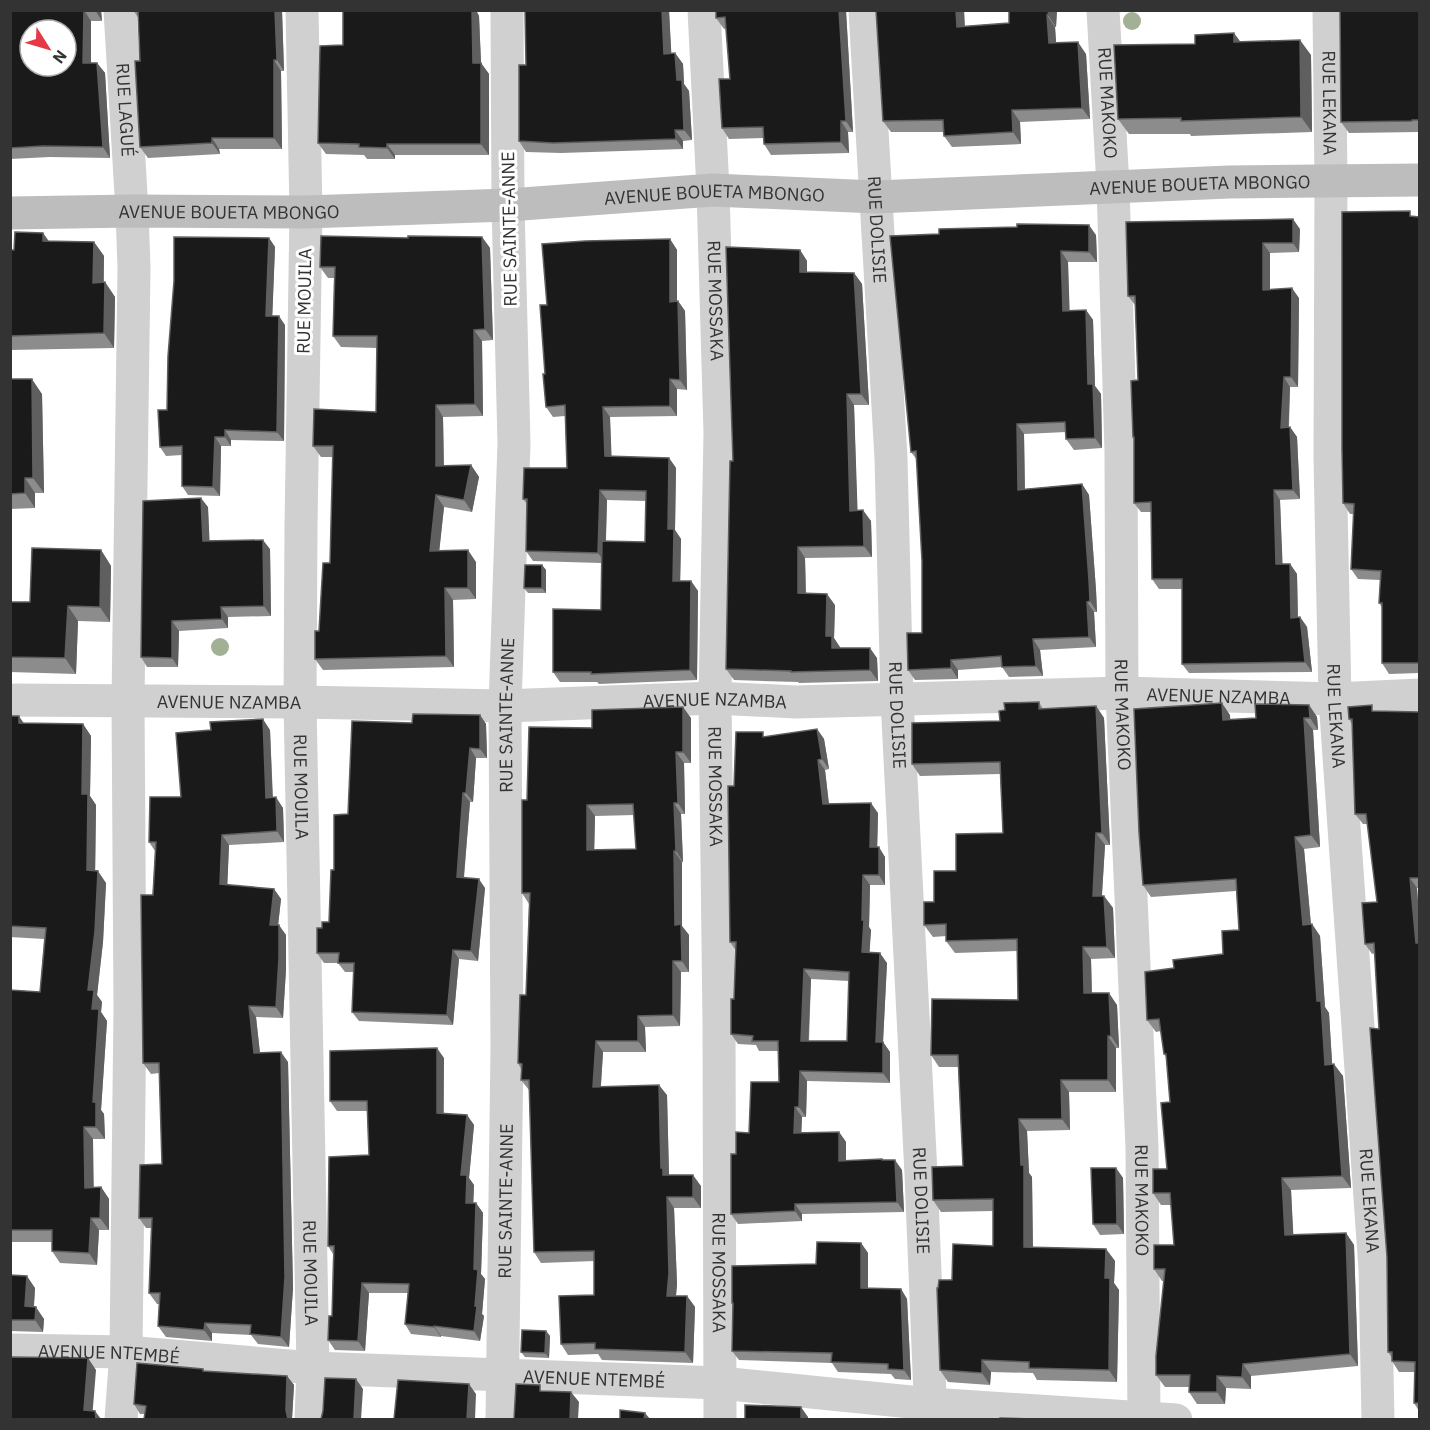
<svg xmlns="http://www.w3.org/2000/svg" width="1430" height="1430" font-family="'IBM Plex Sans',sans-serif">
<rect width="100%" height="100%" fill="#fff"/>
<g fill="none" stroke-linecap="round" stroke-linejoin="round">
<g stroke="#d0d0d0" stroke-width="33">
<path id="s1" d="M120 10 132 211 134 268 128 701 130 1007 126 1352 121 1420"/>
<path id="s2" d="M302 10 306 212 301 527 300 702 313 1368 311 1420"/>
<path id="s3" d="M704 10 713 190 720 433 715 698 719 1023 720 1420"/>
<path id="s4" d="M865 10 891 458 897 699 921 1174 931 1420"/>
<path id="s5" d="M1103 10 1113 186 1121 451 1122 693 1142 1147 1144 1420"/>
<path id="s6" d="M1329 10 1331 182 1330 458 1335 699 1375 1269 1378 1420"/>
<path id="s7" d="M10 700 300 702 505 706 715 698 796 702 1122 693 1335 699 1420 695"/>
<path id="s8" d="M10 1350 126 1352 313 1368 720 1383 931 1404 1176 1420"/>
<path id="s9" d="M502 1420 507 1049 505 706 514 443 508 205 507 10"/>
</g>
<path stroke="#bdbdbd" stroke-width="33" id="s10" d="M10 213 132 211 306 212 508 205 713 190 876 197 1229 182 1420 180"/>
</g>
<g fill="#a2b095">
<circle cx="1132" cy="21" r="9"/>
<circle cx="220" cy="647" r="9"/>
</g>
<path fill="#8c8c8c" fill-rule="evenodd" d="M10 10H101L102 21H91V63H97L105 73 110 158 50 157 10 159Z
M133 10H282L284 71H281L282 149H219L220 154 148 158 140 147 139 19Z
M343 10H476L479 16 481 63 489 74V155H395V159H367L364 155 326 154 318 143 343 45Z
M669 10 671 54 675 53 683 64 684 84 689 91 692 140 683 141V149L561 153 526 152 519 141 526 65Z
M846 10 853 132H848L849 153 771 155 764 144V138L729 139 722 128 730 79 726 28 724 29 716 18Z
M876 10H964L965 26 1009 23V10H1057L1056 27H1055L1056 43 1086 54 1090 119 1020 122 1021 144 952 147 944 136 943 132H891L883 121Z
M1419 10V132L1349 133 1341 122Z
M1240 42 1311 55 1312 132 1191 136 1190 134H1129L1118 119 1195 44Z
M1414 216 1419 217V673L1389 674 1382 663V607L1379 603 1380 580 1358 579 1351 569 1354 514H1350L1343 503Z
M1300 229 1299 252 1270 253V290L1299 298 1298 387H1290L1289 427H1290L1297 437 1300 499 1280 500 1282 564H1290L1297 574 1298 618 1300 617 1307 627 1312 672 1189 673 1182 664V589H1159L1152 579 1151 512H1141L1134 503V439L1133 437 1138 380 1135 305 1128 296Z
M43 233 48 241 94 242 104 256V282H105L115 297 114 348 10 350V250H14Z
M1096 235 1097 262H1068L1069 310H1086L1093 320 1095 386 1101 394 1102 448 1074 450 1066 439V432L1024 434 1025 489 1082 484 1089 495 1096 590 1097 612H1094L1096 647 1040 650 1043 676 1009 677 1002 667 958 670V679L915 680 908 670 922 633V561L917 460 911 452 890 236Z
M482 237 490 248 493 340 482 341 483 416 443 417 444 466 471 465 479 477 472 512 444 507 439 551 476 562V599L453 600 454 667 323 670 315 659 319 631 330 563 333 457H321L313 446 376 412 377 348 341 347 333 336 334 278H328L320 267 408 238Z
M269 238 275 247 272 316 285 325 284 441 231 440V446H221L220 496 188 495 182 486V455L166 456 160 447 167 410Z
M670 239 677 250V301H678L685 311 687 390 677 389V416L610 417 611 456 669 458 676 468 675 530 681 539 680 581H691L698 591 697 680 599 684 597 682H560L553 672 601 610V563L533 561 526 551 527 504 523 499 567 468 565 416 553 417 546 407 545 374 547 305ZM607 500 646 501 645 542 606 541Z
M800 250 807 261V272L854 273 862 284 869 403V405H854L857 510 871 521 872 557 805 558 806 594 835 605 834 638 840 648 877 658 878 681 799 683 798 682 734 680 726 669 733 461Z
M10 379 42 394 44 493H35V508L10 509Z
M208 507 209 541 270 549 271 616 228 617V628L179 631 178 667H147L141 657Z
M101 550 111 566 110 622 78 621 76 674 10 672V602H30Z
M542 565 546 570V593H528L524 588Z
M1039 702 1043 709 1096 706 1104 718 1110 845H1105L1102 896H1104L1113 908 1115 958 1091 959 1092 993 1117 1005 1119 1048H1116V1092H1069L1070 1130 1027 1131 1029 1173 1032 1177 1033 1247 1106 1249 1115 1261 1114 1283 1119 1290 1117 1382 1037 1380 1033 1373 991 1372 990 1385 948 1382 940 1370 938 1288 952 1280 993 1246V1211L941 1212 933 1200 963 1166 958 1067H939L931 1055 1018 1000 1017 951 955 953 946 941V936L933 937 924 925 934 902 956 871 1003 833 1000 774 920 776 912 764 1000 721 1005 710Z
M1309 705 1317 717 1318 730H1313L1320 847 1304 849 1311 924H1312L1320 936 1325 1007 1329 1013 1332 1064 1343 1076 1351 1188 1291 1190 1293 1235 1346 1233 1354 1245 1358 1366 1251 1376V1389L1226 1388 1225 1404H1197L1189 1392V1387H1165L1156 1375 1164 1281H1162L1154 1269 1174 1245 1171 1205H1161L1153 1193 1167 1169 1170 1102 1166 1057 1164 1054 1161 1031 1156 1032 1147 1020 1174 968 1223 954 1239 930 1236 891 1151 897 1143 885 1230 715V720L1256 718Z
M1376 711 1419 712V888H1417L1419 915V1411L1414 1403V1372H1399L1392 1361V1358L1388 1352 1387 1257 1379 1029 1375 953 1372 954 1365 944 1377 902 1368 824H1363L1355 814 1352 724 1349 719Z
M480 715 486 724 487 758H476L473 802H470L464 878 485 888 478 961 459 959 453 1025 359 1021 352 1012 354 972H345L338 963H324L317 953 322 928 329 922 334 870 348 814 412 723Z
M10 716 24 723 83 724 91 736 90 796 96 805 95 871 106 883 103 942 97 995 102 1002 101 1012 107 1021 101 1110 104 1114 105 1139H93V1187H101L109 1199V1230H99L97 1265 60 1263 52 1251V1242H12L11 1275 35 1288 34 1307 44 1319 43 1332 10 1331V990L40 992 44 939 10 937Z
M691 718V763H684L685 814H681L683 862H682V926L689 935V972H681L680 1026 645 1027 646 1052H603L601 1086 667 1095 669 1175 701 1186V1208H674L677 1284 676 1296H687L695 1307 693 1363 602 1360 598 1354 568 1355 561 1344 594 1295V1261L541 1263 534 1252 529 1090 521 1080V1069L518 1063 526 995 529 904 522 893 527 800 592 728ZM634 815 636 849 594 850 595 816Z
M817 729 824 739 829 769 825 770 829 804 878 813 877 847 885 857V885H870L869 927 871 930 869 952 887 963 883 1042 890 1052V1083L807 1081 806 1117H802L801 1132H839L846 1142V1161L882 1160 902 1170 904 1212 802 1214V1221L738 1224 731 1214 736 1154 779 1082V1051H759L756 1045 738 1044 731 1034 734 999 736 951 730 942 734 786 766 737ZM811 979 849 981 847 1041H809Z
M270 730 273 798 283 808 284 842 229 845 227 885 274 889 281 899 278 925 286 935V969L283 1018 256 1017 260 1053 288 1062 293 1288 289 1347 258 1344 251 1335 212 1333V1341L166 1337 158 1326 159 1304H157L149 1293 151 1228H146L139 1218 162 1164 159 1073 151 1074 143 1063 155 851 149 842 181 797Z
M444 1058V1114L467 1115 474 1125 469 1178 474 1185 473 1203H476L483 1213 481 1274 485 1279 482 1314 484 1316 480 1341 441 1336V1337L411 1334 405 1324 408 1293H369L365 1351 335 1350 328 1340 332 1316 333 1254 328 1246 369 1155 367 1111H337L330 1101Z
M1116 1168 1123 1178 1124 1234 1100 1235 1093 1224Z
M861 1243 868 1253V1289H901L907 1299 911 1380 895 1379 891 1374 838 1372 832 1363 739 1360 732 1351 733 1305 732 1303Z
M546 1331 550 1336 549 1358 525 1357 521 1352Z
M203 1369 204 1371 287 1376 294 1385 292 1419 145 1414H140L134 1404Z"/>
<path fill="#5f5f5f" d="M84 10 91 21V74L83 63Z
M95 10H101L102 21Z
M275 10H282L284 71 277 60Z
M472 10H476L479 16 481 63 489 74V155L481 144 473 63Z
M662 10H669L672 65 664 54Z
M839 10 846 11 853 132 846 121Z
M956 10H964L965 38 957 27Z
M1049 10H1057L1056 27 1048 15Z
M1047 15 1055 27 1057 55 1049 43Z
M1234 33 1245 48 1234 42Z
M1300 40 1311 55 1312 132 1301 117Z
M1078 42 1086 54 1090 119 1082 108Z
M675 53 683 64 684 84 689 91 692 140 684 130 677 80Z
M274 60 281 71 282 149 274 138Z
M97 63 105 73 110 158 103 147Z
M1012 110 1020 122 1021 144 1013 132Z
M841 121 848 132 849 153 841 142Z
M675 130 683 141V149L676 139Z
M212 138 219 149 220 154 212 143Z
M387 144 395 155V159L387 148Z
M1293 219 1300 229 1299 252 1293 243Z
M1089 225 1096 235 1097 262 1089 252Z
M43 233 53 247 43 241Z
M482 237 490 248 493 340 485 329Z
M269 238 275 247 272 325 266 316Z
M670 239 677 250V312L670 302Z
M94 242 104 256 103 297 93 283Z
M1263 243 1270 253V300L1263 290Z
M800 250 807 261V283L800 272Z
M1061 251 1068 262 1070 321 1063 311Z
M854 273 862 284 869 405 861 394Z
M105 282 115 297 114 348 104 333Z
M1292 288 1299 298 1298 387 1291 377Z
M678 301 685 311 687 390 680 380Z
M1086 310 1093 320 1095 386 1101 394 1102 448 1095 438 1088 384Z
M279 316 285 325 284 441 277 432Z
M474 330 482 341 483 416 475 404Z
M1284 377 1290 387 1288 438 1281 428Z
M32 379 42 394 44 493 33 478Z
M670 379 677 389V416L670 406Z
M847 394 854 405 858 522 850 511Z
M436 405 443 417 444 478 436 466Z
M603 407 610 417 612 466 605 456Z
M1017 424 1024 434 1025 500 1018 490Z
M1290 427 1297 437 1300 499 1293 490Z
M225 430 231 440V446L225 437Z
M215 437 221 446 220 496 213 487Z
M669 458 676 468 675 530 681 539 680 591 673 581 668 529Z
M471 465 479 477 472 512 464 500Z
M25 478 35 493V508L25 493Z
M1082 484 1089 495 1096 590 1097 612 1090 601Z
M600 490 607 500 605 563 598 553Z
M1274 490 1280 500 1283 574 1276 564Z
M436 495 444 507 438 563 430 551Z
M201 498 208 507 210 550 203 541Z
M863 510 871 521 872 557 864 546Z
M263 540 270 549 271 616 264 606Z
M798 547 805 558 806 604 798 593Z
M101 550 111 566 110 622 100 607Z
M468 550 476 562V599L468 588Z
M1290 564 1297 574 1298 628 1291 618Z
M542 565 546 570V593L542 588Z
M691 581 698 591 697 680 690 670Z
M445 588 453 600 454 667 446 656Z
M827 594 835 605 834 638 840 647V659L826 636Z
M1087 602 1094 612 1096 647 1089 637Z
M68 606 78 621 76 674 65 658Z
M221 607 228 617V628L222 619Z
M1300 617 1307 627 1312 672 1305 662Z
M172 621 179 631 178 667 172 658Z
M1033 639 1040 650 1043 676 1036 666Z
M870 648 877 658 878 681 870 670Z
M951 660 958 670V679L951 668Z
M1222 703 1230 715 1231 732 1223 720Z
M1309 705 1317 717 1318 730 1310 718Z
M1096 706 1104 718 1110 845 1102 833Z
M683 707 691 718V763L683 752Z
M480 715 486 724 487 758 480 749Z
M19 716 27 728 19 723Z
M1304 718 1313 730 1320 847 1311 835Z
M263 719 270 730 273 808 266 798Z
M83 724 91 736 90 796 96 805 95 882 87 870 82 794Z
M817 729 824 739 829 769 822 759Z
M470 748 476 758 473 802 466 793Z
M676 752 684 763 685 814 678 803Z
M818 760 825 770 830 814 823 804Z
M463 793 470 802 463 886 457 877Z
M276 797 283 808 284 842 277 831Z
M674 803 681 814 683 862 676 851Z
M871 803 878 813 877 857 870 847Z
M587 805 595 816 594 861 587 850Z
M1096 833 1105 845 1101 908 1093 896Z
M222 835 229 845 227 894 220 884Z
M1295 837 1304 849 1312 937 1303 925Z
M879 847 885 857V885L879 875Z
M674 851 682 862V926L689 935V972L682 961 675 925Z
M98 871 106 883 103 942 97 995 102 1002 101 1012 107 1021 101 1110 104 1114 105 1139 96 1127 93 1102 92 1009 88 990Z
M863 875 870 885 869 927 871 930 869 962 862 952Z
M1410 878 1417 888 1419 915V948L1416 943Z
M479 879 485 888 478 961 471 951Z
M274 889 281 899 277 935 270 925Z
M1104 896 1113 908 1115 958 1107 947Z
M1312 924 1320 936 1325 1007 1329 1013 1333 1077 1325 1065 1317 1001Z
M279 925 286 935V969L283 1018 276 1007Z
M1083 947 1091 959 1092 1004 1084 993Z
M453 950 459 959 453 1025 447 1015Z
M880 953 887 963 883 1042 890 1052V1083L883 1073 876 1042Z
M673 961 681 972 680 1026 673 1015Z
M804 969 811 979 808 1050 801 1041Z
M1109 993 1117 1005 1119 1048 1111 1036Z
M249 1006 256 1017 261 1063 254 1053Z
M638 1016 645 1027 646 1052 638 1041Z
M1108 1036 1116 1048V1092L1108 1080Z
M596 1041 603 1052 600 1097 593 1087Z
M437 1048 444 1058 443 1123 437 1113Z
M281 1052 288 1062 293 1288 289 1347 281 1337Z
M1334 1064 1343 1076 1351 1188 1342 1176Z
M800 1071 807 1081 806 1117 799 1107Z
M1061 1080 1069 1092 1070 1130 1062 1119Z
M659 1085 667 1095 669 1175H663L661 1168Z
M795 1107 802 1117 801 1143 794 1133Z
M467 1115 474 1125 469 1178 474 1185 473 1212 466 1203 461 1175Z
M1019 1119 1027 1131 1029 1173 1032 1177 1033 1259 1024 1247Z
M84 1127 93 1139 94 1200 85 1188Z
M839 1132 846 1142V1171L839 1161Z
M895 1160 902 1170 904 1212 897 1202Z
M1116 1168 1123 1178 1124 1234 1117 1224Z
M693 1175 701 1186V1208L693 1197Z
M1282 1178 1291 1190 1294 1247 1285 1235Z
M101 1187 109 1199V1230L100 1218Z
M667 1197 674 1208 677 1284 675 1306 667 1296Z
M476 1203 483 1213 481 1274 485 1279 482 1314 484 1316 480 1341 474 1331 475 1306 474 1269Z
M795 1204 802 1214V1221L795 1211Z
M91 1218 99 1230 97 1265 89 1253Z
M1346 1233 1354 1245 1358 1366 1350 1354Z
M10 1239 12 1242 11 1287 10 1286Z
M861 1243 868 1253V1298L861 1288Z
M1106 1249 1115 1261 1114 1283 1119 1290 1117 1382 1109 1370 1105 1278Z
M27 1276 35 1288 33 1318 25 1306Z
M362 1283 369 1293 365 1351 358 1341Z
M901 1289 907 1299 911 1380 904 1370Z
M687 1296 695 1307 693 1363 685 1352Z
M36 1307 44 1319 43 1332 35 1320Z
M205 1323 212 1333V1341L204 1330Z
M434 1326 441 1336V1337L434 1327Z
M546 1331 550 1336 549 1358 545 1353Z
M88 1358 96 1370 92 1419 84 1410Z
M982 1360 991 1372 990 1385 982 1373Z
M1243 1364 1251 1376V1389L1242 1377Z
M287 1376 294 1385 292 1419H288L286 1410Z
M1217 1376 1226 1388 1225 1404 1217 1392Z
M356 1379 363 1389 361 1419H354Z
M469 1384 476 1394 475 1419H467Z
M571 1392 579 1402 578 1419H570Z
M801 1407 808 1417V1419H801Z
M95 1411 101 1419H96Z
M645 1413 650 1419H644Z"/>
<path fill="#1a1a1a" stroke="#5f5f5f" stroke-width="1.5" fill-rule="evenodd" d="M10 10H84L83 63H97L103 147 43 146 10 148ZM30 30H66V66H30Z
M138 10H275L277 60H274V138H212V143L140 147 135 61H140Z
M343 10H472L473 63H481V144H387V148L359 147V144L318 143 320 46 343 45Z
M525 10H662L664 54 675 53 677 80H682L684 130H675L676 139 553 143 519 141V65H526Z
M716 10H839L846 121H841V142L764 144 763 127 722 128 719 79H730L725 17 716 18Z
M876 10H956L957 27 1009 23V10H1049L1048 15H1047L1049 43 1078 42 1082 108 1012 110 1013 132 944 136 943 120 883 121Z
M1340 10H1419V120H1412V121L1341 122Z
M1234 33V42L1300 40 1301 117 1181 121V118L1118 119 1114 45 1195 44V35Z
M1410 211V216L1419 217V663H1382V603H1379L1381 571 1351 569 1354 504 1343 503 1342 448V212Z
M1293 219V243H1263V290L1292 288 1291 377H1284L1281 428 1290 427 1293 490H1274L1276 564H1290L1291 618 1300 617 1305 662 1182 664V579H1152L1151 502 1134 503V437H1133L1131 381 1138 380 1135 296H1128L1126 222Z
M1017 224 1089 225V252L1061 251 1063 311 1086 310 1088 384H1093L1095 438 1066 439 1065 422 1017 424 1018 490 1082 484 1089 580 1090 601 1087 602 1089 637 1033 639 1036 666 1002 667 1001 656 951 660V668L908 670 907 633H922V561L916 451 911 452 890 236 939 234V229L1017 227Z
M15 232 43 233V241L94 242 93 283 105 282 104 333 10 336V250H14Z
M321 236 408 238V236L482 237 485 329 474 330 475 404 436 405V466L471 465 464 500 436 495 430 551 468 550V588H445L446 656 315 659V631H319L323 563H330L333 446H313L314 409 376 412 377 336H333L335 267H320Z
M174 237 269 238 266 316H279L277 432 225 430V437H215L213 487 182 486V446L160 447 158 410H167L168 356 174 281Z
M670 239V302L678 301 680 380 670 379V406L603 407 605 456 669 458 668 529H674L673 581H691L690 670 591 674V672H553V609L601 610 602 541 645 542 646 491 600 490 598 553 526 551 527 499H523L524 468H567L565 405 546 407 543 374H545L540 305H547L542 244 585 241Z
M726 247 800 250V272L854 273 861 392V394H847L850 511 863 510 864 546 798 547V593L827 594 826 636H832V648H870V670L791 672V671L726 669 730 461H733Z
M10 379H32L33 478H25V493L10 494Z
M201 498 203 541 263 540 264 606 221 607 222 619 172 621V658L141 657 143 501Z
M32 548 101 550 100 607 68 606 65 658 10 657V602H30Z
M525 565H542V588H524Z
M1039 702V709L1096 706 1102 833H1096L1093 896H1104L1107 947H1083L1084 993H1109L1111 1036H1108V1080H1061L1062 1119H1019L1021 1165H1024V1247L1106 1249 1105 1278H1110L1109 1370 1029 1368V1362L982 1360V1373L940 1370 937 1288H938L939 1280H952L953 1244 993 1246V1199L933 1200 932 1167 963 1166 958 1055H931L932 999 1018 1000 1017 939 946 941V924L924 925V902H934V871H956V834L1003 833 1000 762 912 764V723L1000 721 999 711 1005 710 1004 703Z
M1222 703 1223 720 1256 718 1255 704 1309 705 1310 718H1304L1311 835 1295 837 1303 925 1312 924 1317 1001H1321L1325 1065 1334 1064 1342 1176 1282 1178 1285 1235 1346 1233 1350 1354 1243 1364 1242 1377 1217 1376V1392H1189L1190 1375H1156V1356L1165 1269H1154V1245H1174L1170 1193H1153V1169H1167L1161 1103 1170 1102 1166 1054H1164L1159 1019 1147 1020 1145 972 1174 968 1173 960 1223 954 1222 931 1239 930 1236 879 1143 885 1139 832 1134 709Z
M1372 705V711L1419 712V878H1410L1416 943H1419V1403H1414L1415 1362 1392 1361V1352H1388L1387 1257 1370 1028 1379 1029 1374 943 1365 944 1362 903 1377 902 1366 814H1355L1352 719H1349L1348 707Z
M683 707V752H676L678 803H674L676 851H674L675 925 681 924 682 961H673V1015L638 1016V1041H596L593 1087 659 1085 661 1168H663V1175H693V1197H667L669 1273 667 1296H687L685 1352 595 1349V1343L561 1344 559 1296 594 1295V1251L534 1252 529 1080H521L522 1064 518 1063 520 995H526L530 893H522V800H527L529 727 592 728V710ZM633 804 636 849 587 850V805Z
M413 714 480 715V749L470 748 466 793H463L457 877 479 879 471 951 453 950 447 1015 352 1012 354 963H338L339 953H317V928H322V922H329L331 870H334V815L348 814 352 721 412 723Z
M10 716H19V723L83 724 82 794H88L87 870 98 871 95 931 88 990H94L92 1009H99L93 1102H96V1127H84L85 1188 101 1187 100 1218H91L89 1253 52 1251V1230H10V990L40 992 46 928 10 926Z
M263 719 266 798 276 797 277 831 222 835 220 884 274 889 270 925H279V958L276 1007 249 1006 254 1053 281 1052 285 1277 281 1337 250 1334 251 1325 205 1323 204 1330 158 1326 160 1293H149L152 1218H139L140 1165 162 1164 159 1063H143L141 895H153L156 842H149L150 797H181L176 733 211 730 210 722Z
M817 729 822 759 818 760 823 804 871 803 870 847H879V875H863L862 920H864L862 952 880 953 876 1042H883V1073L800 1071 799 1107H795L794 1133 839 1132V1161L882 1159V1160H895L897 1202 795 1204V1211L731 1214V1154H736V1132L749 1133 751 1082H779L778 1041H752L753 1036 731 1034V999H734L736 942H730L728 786H734L736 732H763V737ZM804 969 849 972 847 1041H801Z
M437 1048V1113L467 1115 461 1175H467L466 1203H476L474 1269 478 1270 475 1306H477L474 1331 434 1326V1327L405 1324 409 1284 362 1283 358 1341 328 1340 329 1316H332L334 1246H328L329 1157 369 1155 367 1101H330V1051Z
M1091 1168H1116L1117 1224H1093Z
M817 1242 861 1243V1288L901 1289 904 1370 888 1369V1364L831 1362 832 1353 732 1351 733 1303H732V1266L816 1264Z
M10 1275 27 1276 25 1306 36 1307 35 1320H10Z
M522 1330 546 1331 545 1353 521 1352Z
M10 1357 88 1358 84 1410 95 1411 96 1419H10Z
M137 1363 203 1369V1371L287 1376 286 1410 288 1419H144L146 1406 134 1404Z
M325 1378 356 1379 354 1419H321L323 1411Z
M398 1380 469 1384 467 1419H394Z
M516 1384 540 1385V1391L571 1392 570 1419H514Z
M745 1405 801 1407V1419H745Z
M620 1410 645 1413 644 1419H620Z
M1000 1418 1035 1419H1000Z"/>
<g text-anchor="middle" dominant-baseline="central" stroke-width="6" stroke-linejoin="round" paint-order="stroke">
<g font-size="18" fill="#333" stroke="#fff">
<text stroke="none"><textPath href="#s5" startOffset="93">RUE MAKOKO</textPath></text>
<text stroke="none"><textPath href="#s6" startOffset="93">RUE LEKANA</textPath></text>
<text stroke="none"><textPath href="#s1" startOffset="100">RUE LAGUÉ</textPath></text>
<text stroke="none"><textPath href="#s10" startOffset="1191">AVENUE BOUETA MBONGO</textPath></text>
<text stroke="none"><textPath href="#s10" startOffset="705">AVENUE BOUETA MBONGO</textPath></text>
<text stroke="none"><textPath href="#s10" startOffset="219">AVENUE BOUETA MBONGO</textPath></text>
<text transform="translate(509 229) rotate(-91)">RUE SAINTE-ANNE</text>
<text stroke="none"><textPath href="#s4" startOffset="220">RUE DOLISIE</textPath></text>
<text transform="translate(304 301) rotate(-89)">RUE MOUILA</text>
<text stroke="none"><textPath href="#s3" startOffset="291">RUE MOSSAKA</textPath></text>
<text stroke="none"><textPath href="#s7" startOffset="1209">AVENUE NZAMBA</textPath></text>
<text stroke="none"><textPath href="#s7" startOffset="219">AVENUE NZAMBA</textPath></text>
<text stroke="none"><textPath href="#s7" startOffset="705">AVENUE NZAMBA</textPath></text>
<text stroke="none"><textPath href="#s9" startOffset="705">RUE SAINTE-ANNE</textPath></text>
<text stroke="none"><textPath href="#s4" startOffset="706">RUE DOLISIE</textPath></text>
<text stroke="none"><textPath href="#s5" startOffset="705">RUE MAKOKO</textPath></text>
<text stroke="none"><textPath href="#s6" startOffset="706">RUE LEKANA</textPath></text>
<text stroke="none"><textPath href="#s2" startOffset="777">RUE MOUILA</textPath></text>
<text stroke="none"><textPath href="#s3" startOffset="777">RUE MOSSAKA</textPath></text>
<text stroke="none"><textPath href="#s4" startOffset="1192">RUE DOLISIE</textPath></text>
<text stroke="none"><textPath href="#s6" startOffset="1192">RUE LEKANA</textPath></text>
<text stroke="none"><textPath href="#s9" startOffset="219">RUE SAINTE-ANNE</textPath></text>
<text stroke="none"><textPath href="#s5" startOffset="1191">RUE MAKOKO</textPath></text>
<text stroke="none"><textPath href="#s2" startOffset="1263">RUE MOUILA</textPath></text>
<text stroke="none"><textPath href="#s3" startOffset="1263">RUE MOSSAKA</textPath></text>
<text stroke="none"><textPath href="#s8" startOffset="99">AVENUE NTEMBÉ</textPath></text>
<text stroke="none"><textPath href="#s8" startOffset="585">AVENUE NTEMBÉ</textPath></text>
</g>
</g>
<rect width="1430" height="1430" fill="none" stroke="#333333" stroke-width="24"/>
<g transform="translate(48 48) rotate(127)"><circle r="28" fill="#ffffff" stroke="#adadad" stroke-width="1.5"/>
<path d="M0-4.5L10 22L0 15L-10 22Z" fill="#e63946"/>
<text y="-9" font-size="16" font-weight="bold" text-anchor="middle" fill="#333333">N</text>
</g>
</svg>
